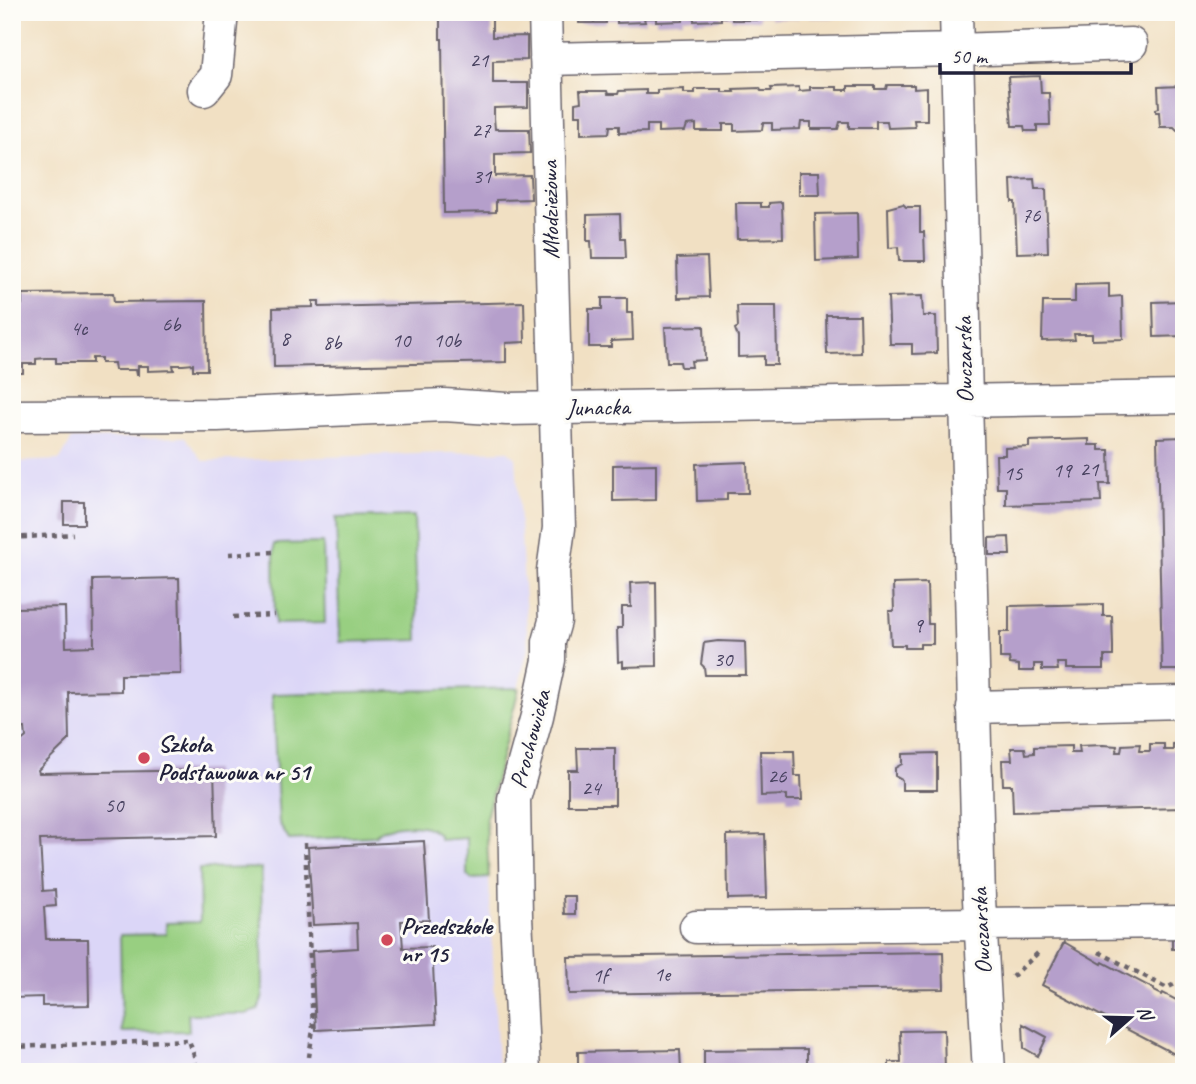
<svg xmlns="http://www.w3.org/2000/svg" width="1196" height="1084" font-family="Caveat,sans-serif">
<rect width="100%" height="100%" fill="#fdfcf7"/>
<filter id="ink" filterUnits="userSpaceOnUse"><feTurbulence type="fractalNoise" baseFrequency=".0143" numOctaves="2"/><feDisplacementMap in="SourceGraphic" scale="14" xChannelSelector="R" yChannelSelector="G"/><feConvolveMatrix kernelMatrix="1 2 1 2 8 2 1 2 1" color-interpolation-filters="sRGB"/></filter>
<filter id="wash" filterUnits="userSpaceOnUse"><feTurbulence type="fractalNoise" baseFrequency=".00686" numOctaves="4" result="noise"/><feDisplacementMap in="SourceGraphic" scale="28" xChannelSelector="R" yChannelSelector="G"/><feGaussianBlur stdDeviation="1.57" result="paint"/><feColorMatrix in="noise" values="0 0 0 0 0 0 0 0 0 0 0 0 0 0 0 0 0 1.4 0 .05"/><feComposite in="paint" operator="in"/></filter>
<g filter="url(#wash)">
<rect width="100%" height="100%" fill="#f1e0c3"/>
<path fill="#dbd6f7" d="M185 437 203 461 508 451 516 458 528 648 486 818 498 1067 253 1072H12V462L60 460 72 439Z"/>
<path fill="#98cf81" stroke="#5d785e" stroke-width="2" d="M414 516 418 640 340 642 336 518Z
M323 543 325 623 275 624 274 544Z
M519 688 486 818 489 878 471 879 467 875V838L439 840V835C436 833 433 830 429 828 418 823 381 825 375 836L289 840 279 823 272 694Z
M261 868 263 996 258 1010 246 1014H188L189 1031 122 1032 120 935 166 934V923L200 922 199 869Z
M504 1066V1072H253L277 1070Z"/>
<g id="blocks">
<path fill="#b59fcb" d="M441 12H503V14L492 15V37L527 36V60L493 61V83H528V107L494 108V118L495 129H529L530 153 495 154V176L530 175 531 199 496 200V212L444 213 442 39H440V16Z
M579 12H836V18H809L808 15H797L798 19H771L770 16H759V20H732V17H721V20L694 21V17L683 18V21L656 22V18H644L645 22 617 23V19H606V23H579Z
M846 12H874V17L847 18Z
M1040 76 1041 93H1049L1050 125H1037V131H1025L1024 126H1012L1008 77Z
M887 85H914V89L927 88V120H914L915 127 888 128 887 121H876V128H849V122H840L838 129H811V122H801L800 129 772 130V123H763L762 130 734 131V124H723V131H696V124L687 125 685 131 658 132V125H647V132L619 133V126H610L609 133 581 134V115H575V103L581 102 580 91H607L608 94H618L619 91 646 90V94H657V90L684 89V93H695V89H722V92H734L733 89 760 88 761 91H772L771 88 799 87V91L810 90V87H837V90H848V86H875V89H886Z
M1180 86V97H1184V137L1174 127H1160L1159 112H1156V109L1159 108 1158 87Z
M799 172H819L820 195H799Z
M1034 179 1035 189H1046L1048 252 1017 253 1015 202H1012L1011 180Z
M782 202 783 238 737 239 736 203H761V207H769V203Z
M903 204 906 207H920V232H924L925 261H899L898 247 889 248 888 208Z
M857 213 858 259 816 261 815 214Z
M620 214 621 238H625L626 258H592L591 241H587V215Z
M707 257 709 297 678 298 677 258Z
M1109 284V297L1122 296 1123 339 1092 340V334H1074L1075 340 1042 341 1043 302H1075V285Z
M113 293 114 302 206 301 207 370H193V364L183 365H173L174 370 148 371V366H138V375H136L135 370H115L114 363H101V358H92V363H56V358H46L36 359V364H23V373H12V304H22V294Z
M922 296 923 316H936L937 353 912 354V344H890L888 297Z
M602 298H627V313H632L633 340 611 341V347H589V309H602Z
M313 301H319V307L524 302 525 342 506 343V362L274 367 273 308 313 307Z
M1184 301V336L1154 337 1153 302Z
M737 306H776L777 365H764V356L738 357V337L735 329 738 327Z
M826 315H860L861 353 827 354Z
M704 326 705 360 691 361 692 367H681L680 362H667L665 327Z
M1184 437V670H1162L1157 438Z
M1089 439V445H1099V450H1109L1110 484H1100L1101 502 1006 505V488H997L996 455H1005V448L1029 447V441Z
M747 462 748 493H727V500L697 501 696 464Z
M656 464V500L613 501V465Z
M64 502H84V524H64Z
M1009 537 1010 555H989V538Z
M179 578 181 674 121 675V691L68 692 69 740 38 770 39 773 214 770 216 836 40 840 43 891 55 890 56 906 44 907 46 939H88L89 1005 42 1006V997L12 998V749L26 737 25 728H14L12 624H15V608L65 607 66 647 94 646 93 580Z
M656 582 657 666 623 667V661L618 662 617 628H622V607H631L630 583Z
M927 583 928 624H933V644H920V648H905V645H891L889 611H894L893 584Z
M1103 604V616H1112L1113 646V656H1104V669H1066V663H1057L1058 670H1042V664H1034V671H1019V665L1010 664 1009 658H1000V632H1009V606Z
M718 641 745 642 746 675H705L704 667 701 664 704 643Z
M1184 743V808L1013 812 1012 785H1003L1002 760H1012L1011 748H1025L1026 754 1034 753V747L1071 746V753H1080L1079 746 1103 745 1117 746 1116 752H1121L1122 745 1140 744 1139 751H1150V744H1164V750H1173V744Z
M577 748H615V805H568V770H578Z
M760 751H794L795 776H801L802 800H787V795L761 796Z
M937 753V790H902V780L895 776V768L902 764V754Z
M765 834 767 898 728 899 727 835Z
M424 841 429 920 401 921 403 948 432 947 436 1024 316 1030 312 951 358 948 357 923 313 925 308 847Z
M563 896H575V914H564Z
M1172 937 1184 938V949H1172Z
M1064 942 1102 964 1103 962 1154 989V991L1162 995 1163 993 1184 1004V1059L1042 985Z
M943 952 944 989 569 994 568 957Z
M1023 1024 1047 1037 1038 1056 1024 1048Z
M944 1030 945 1072H889V1062H901L900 1031Z
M807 1049V1072H704V1050Z
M680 1050 681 1072H578V1052Z"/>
</g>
</g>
<g filter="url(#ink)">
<use href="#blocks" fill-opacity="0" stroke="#6a646b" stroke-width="2"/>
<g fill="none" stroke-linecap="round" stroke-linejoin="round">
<g stroke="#6a646b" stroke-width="35">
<path id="minor" d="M956 12 979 899 989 1072
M546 59 957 50 1131 44
M204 90 216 75 222 12
M12 416 217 415 444 405 507 409 1184 397
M973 707 1184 702
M696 927 1184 922
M524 1072 516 917 514 799 537 716 549 660V642L555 621 553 571 559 528 545 12"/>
</g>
<path stroke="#6a646b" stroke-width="4.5" stroke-dasharray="5 5" stroke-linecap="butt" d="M12 538 73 534
M229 554 273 552
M233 617 274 615
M305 843 313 1029 309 1057
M1099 952 1167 988 1184 979
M1012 977 1039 952
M12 1047 189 1040 196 1062"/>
<use href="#minor" stroke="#fff" stroke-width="32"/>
</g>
</g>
<g fill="#d1495b" stroke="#fdfcf7" stroke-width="2.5">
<circle cx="144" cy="758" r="7"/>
<circle cx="387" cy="940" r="7"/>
</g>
<g text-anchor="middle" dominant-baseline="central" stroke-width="6" stroke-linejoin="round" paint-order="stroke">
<g font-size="21" fill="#47415f">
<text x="479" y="60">21</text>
<text x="481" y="130">27</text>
<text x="482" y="176">31</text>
<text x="1031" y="215">76</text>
<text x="171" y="324">6b</text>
<text x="79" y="328">4c</text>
<text x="285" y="338">8</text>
<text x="401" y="340">10</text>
<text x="447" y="340">10b</text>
<text x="332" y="342">8b</text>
<text x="1089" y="469">21</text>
<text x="1062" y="470">19</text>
<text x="1013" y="473">15</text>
<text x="918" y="625">9</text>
<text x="723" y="659">30</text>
<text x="777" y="776">26</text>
<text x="591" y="788">24</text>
<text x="114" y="805">50</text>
<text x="662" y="974">1e</text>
<text x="600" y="975">1f</text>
</g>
<g font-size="24" fill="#22223b" stroke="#fdfcf7">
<text transform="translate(550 210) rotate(-91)">Młodzieżowa</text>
<text transform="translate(964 360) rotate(-91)">Owczarska</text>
<text transform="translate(598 407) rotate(-1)">Junacka</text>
<text transform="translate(530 739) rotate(-75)">Prochowicka</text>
<text transform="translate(981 931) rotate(-93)">Owczarska</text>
</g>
<g font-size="24" font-weight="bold" fill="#22223b" stroke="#fdfcf7" text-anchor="start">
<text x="158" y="744">Szkoła<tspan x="158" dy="28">Podstawowa nr 51</tspan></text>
<text x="401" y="926">Przedszkole<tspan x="401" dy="28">nr 15</tspan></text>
</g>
</g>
<rect width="1196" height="1084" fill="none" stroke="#fdfcf7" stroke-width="42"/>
<g transform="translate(1130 1018) rotate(70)" stroke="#fdfcf7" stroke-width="5" paint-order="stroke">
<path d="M0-5L12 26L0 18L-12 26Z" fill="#22223b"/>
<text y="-10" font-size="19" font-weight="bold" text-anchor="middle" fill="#22223b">N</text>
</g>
<path d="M940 63v10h191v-10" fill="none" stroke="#22223b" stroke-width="3.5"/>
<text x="951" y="63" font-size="21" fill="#22223b" stroke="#fdfcf7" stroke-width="5" paint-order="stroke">50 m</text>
</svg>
